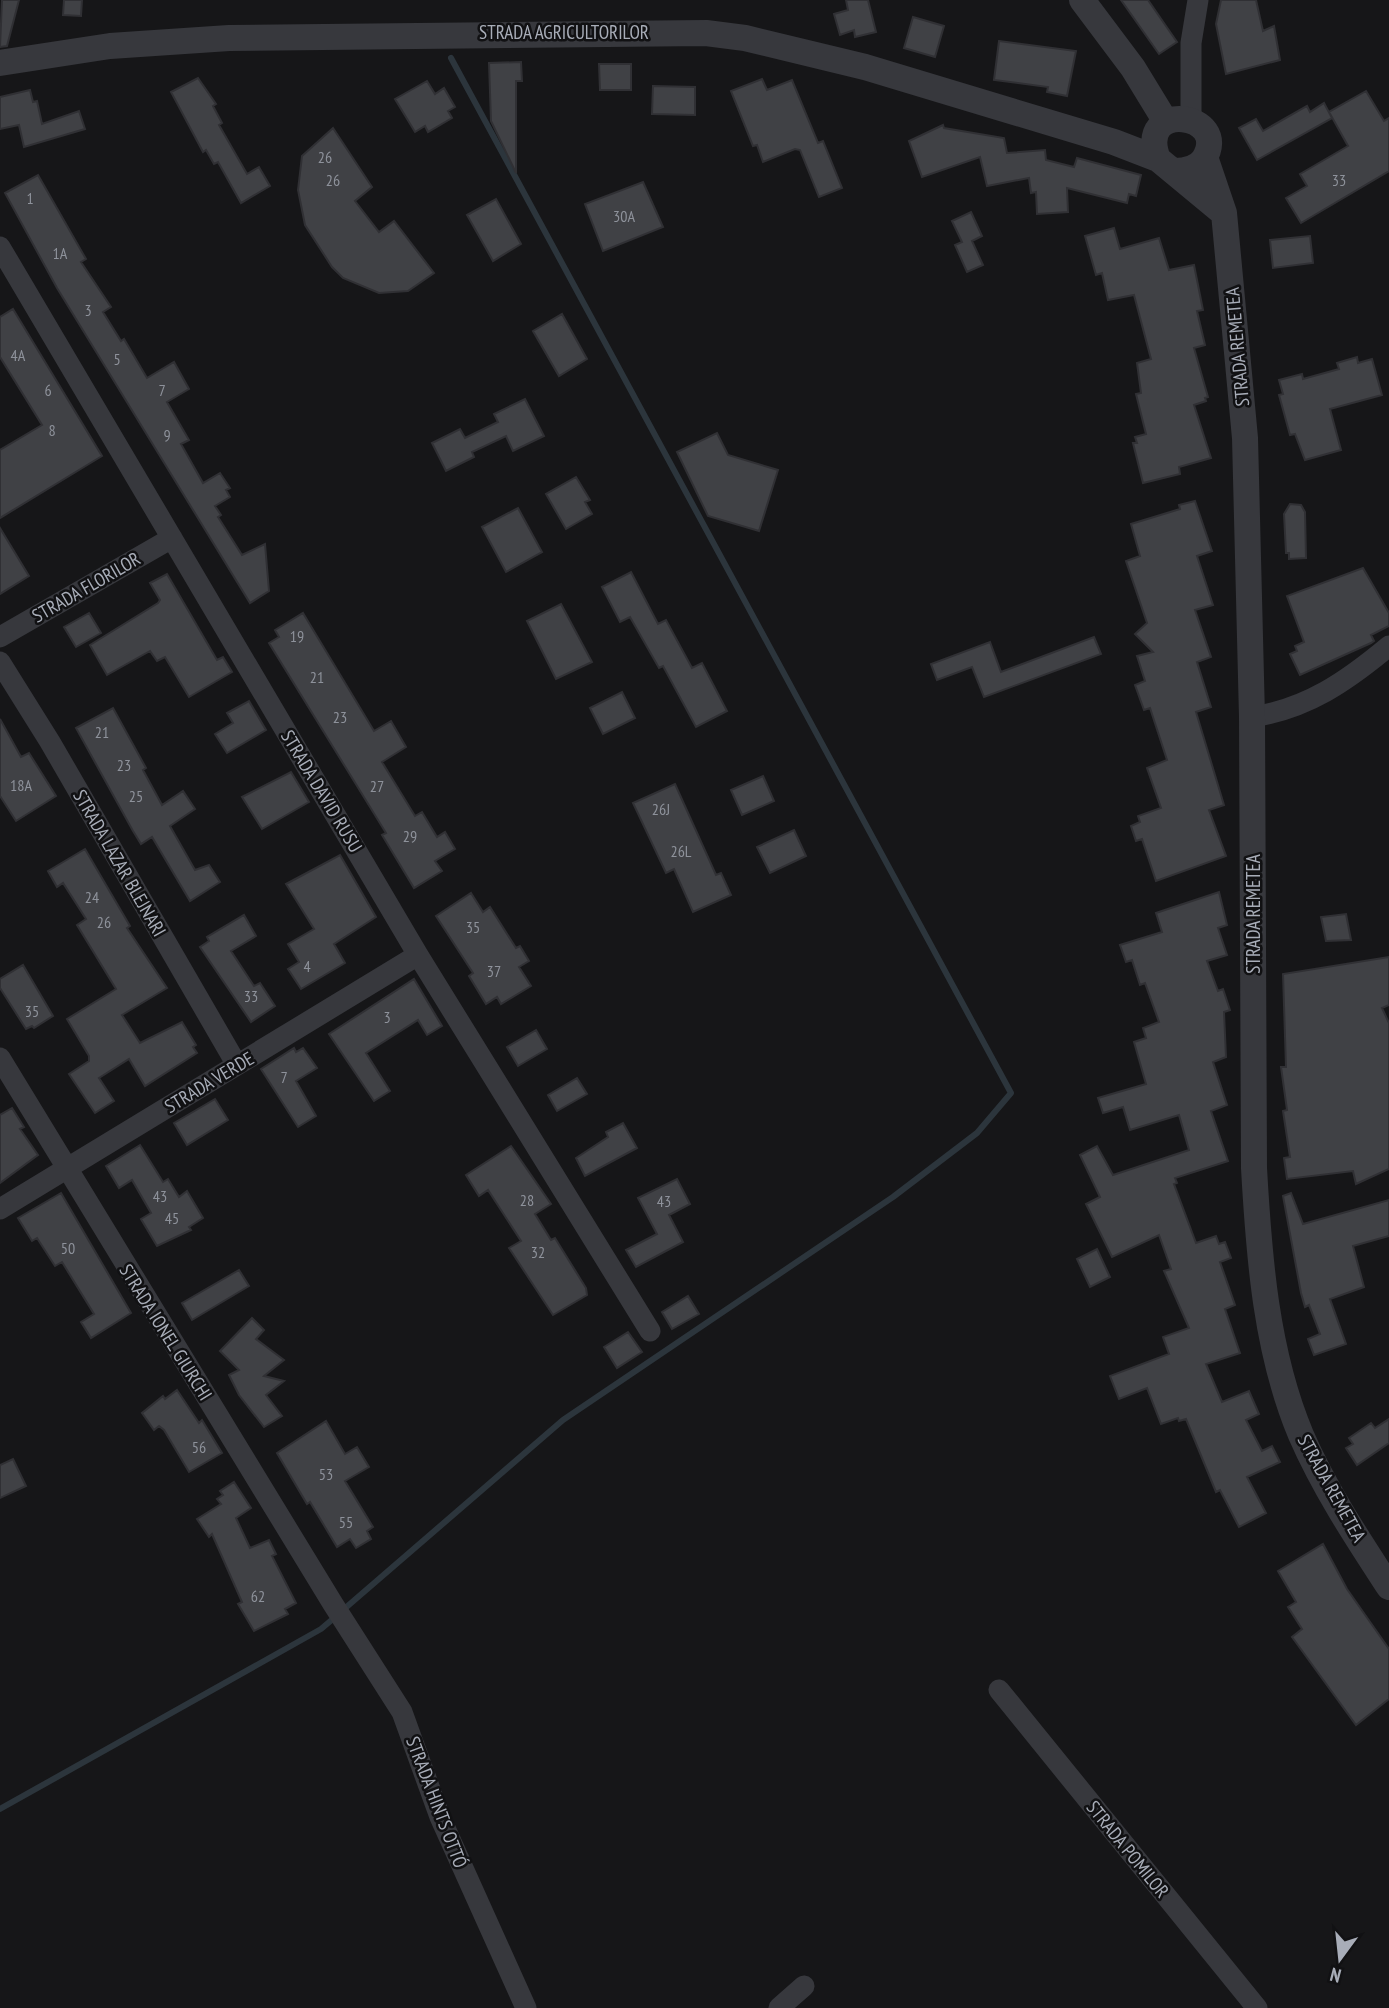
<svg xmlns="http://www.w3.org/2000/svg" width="1389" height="2008" font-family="'PT Sans Narrow',sans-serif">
<rect width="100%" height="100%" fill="#161618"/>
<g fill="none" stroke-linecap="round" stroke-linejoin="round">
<path stroke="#2c353c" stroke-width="6" d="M343 1610 563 1420 893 1197 977 1133 1011 1093 451 58
M0 1809 321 1629 334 1618"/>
</g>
<path fill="#404145" stroke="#303034" stroke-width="2" d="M2 0H19L7 46 0 47Z
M64 0H82L81 16 63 15Z
M846 0H868L876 32 855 37 854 30 840 35 834 14 848 10Z
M1121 0H1148L1177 42 1159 54Z
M1221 0H1256L1263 31 1274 26 1280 60 1226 74 1216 24Z
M913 17 944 26 935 57 904 48Z
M999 41 1076 51 1067 96 1047 92 1048 87 994 80Z
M521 62 522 81H516V173L491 121 489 63Z
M599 64H631V90H600Z
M198 78 216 104 213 106 222 123 219 125 247 174 259 167 270 186 241 203 218 162 214 164 206 150 203 152 171 92Z
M762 79 767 90 792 80 818 143 823 141 842 188 819 197 800 150 795 149 763 162 757 145 753 146 731 91Z
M427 81 435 94 444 88 455 107 448 111 452 118 428 132 425 126 415 132 395 99Z
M653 86 695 87V115L652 114Z
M30 90 33 102 37 101 42 124 79 111 85 129 24 147 19 125 0 129V97Z
M1366 91 1384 121 1389 118V171L1301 223 1286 198 1307 186 1300 174 1348 146 1329 112Z
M1324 103 1332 118 1257 160 1239 128 1256 119 1263 131 1307 106 1310 112Z
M943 125 944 128 1004 138 1007 153 1045 150 1046 160 1074 167 1077 158 1141 175 1136 196 1129 194 1127 203 1067 188 1068 212 1037 214 1036 192 1031 193 1029 178 987 186 980 157 922 177 909 141Z
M333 128 372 187 355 201 379 232 394 221 434 273 408 291 379 293 343 278 332 267 305 225 298 190 302 156Z
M38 175 86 259 81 262 111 307 103 312 121 341 124 339 147 378 174 362 189 389 167 402 189 440 181 444 203 483 220 473 230 488 226 490 230 497 215 506 221 515 218 517 242 555 265 544 269 591 250 603 57 288 5 193Z
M643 182 663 227 603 251 585 204Z
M496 199 521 244 493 261 467 215Z
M971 212 982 236 972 241 983 265 967 272 955 245 962 242 952 221Z
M1114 228 1120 249 1159 238 1169 270 1194 265 1203 310 1197 311 1205 345 1194 348 1208 397 1205 398 1206 401 1194 405 1211 458 1179 467 1180 474 1143 483 1133 443H1137L1135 437 1146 434 1136 394 1141 393 1137 363 1151 359 1134 295 1108 300 1102 273 1096 275 1085 236Z
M1310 236 1313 263 1273 268 1270 240Z
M13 309 102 456 0 518V450L42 425 0 357V317Z
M562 314 587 359 559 376 533 331Z
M1357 357 1358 363 1372 359 1382 395 1330 409 1341 450 1305 460 1295 434 1290 435 1279 395 1283 394 1279 380 1302 374 1303 379 1339 369 1337 363Z
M525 399 544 436 513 451 506 436 472 452 474 457 446 471 432 443 460 429 465 438 498 422 494 414Z
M717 433 728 455 778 470 759 531 708 516 677 452Z
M576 477 590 500 585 502 592 514 566 529 546 494Z
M1195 501 1212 551 1197 556 1213 605 1195 610 1211 657 1197 662 1211 707 1196 712 1224 805 1209 810 1226 856 1156 881 1142 839 1136 841 1131 826 1140 822 1138 816 1161 808 1147 768 1167 760 1150 708 1144 710 1135 685 1145 681 1137 656 1153 652 1135 634 1147 623 1126 561 1140 556 1131 524 1180 509 1179 505Z
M1290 504 1301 505 1305 512 1306 558 1289 559V553H1286L1284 514Z
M518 508 542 552 506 572 482 527Z
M0 528 29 576 0 594Z
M1363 568 1389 613V626L1371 635 1374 641 1371 643 1300 675 1290 654 1297 651 1295 646 1304 642 1287 596Z
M631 572 658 624 666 620 692 668 702 663 727 711 696 727 663 666 659 668 630 617 620 622 602 587Z
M167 574 217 660 223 657 232 672 189 697 165 657 157 661 150 651 107 675 90 645 158 603 160 600 150 583Z
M561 604 592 662 556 679 527 621Z
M89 613 101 633 76 647 64 627Z
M303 613 374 731 391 721 406 747 382 762 415 816 422 812 437 837 445 832 455 849 435 861 442 871 414 888 382 835 386 833 269 643 279 637 275 630Z
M1094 637 1101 654 984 697 972 667 937 680 931 664 990 642 1001 672Z
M622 692 635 718 603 734 590 708Z
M249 701 266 730 227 753 215 734 233 723 227 713Z
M113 708 146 768 143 770 162 805 183 791 195 809 170 826 195 870 209 865 220 882 190 901 152 837 141 844 133 831 76 728Z
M0 719 21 757 29 753 56 796 16 821 0 796Z
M291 772 309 802 262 829 242 797Z
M763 776 774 801 742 815 731 790Z
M675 784 716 875 721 873 731 895 693 912 674 869 666 873 633 803Z
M794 830 806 856 770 873 757 847Z
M85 849 130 926 127 928 167 988 122 1015 140 1043 182 1022 196 1045 193 1047 197 1053 145 1086 129 1059 99 1078 114 1101 95 1113 69 1074 89 1061V1056L67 1019 116 989 77 925 86 919 63 883 57 887 48 871Z
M340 855 376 917 334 944 345 963 301 989 288 969 299 962 288 944 314 929 286 884Z
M1219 892 1227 925 1218 928 1227 955 1207 961 1218 991 1223 989 1230 1010 1224 1012 1226 1057 1213 1062 1227 1105 1211 1111 1228 1161 1175 1178 1177 1183 1174 1184 1196 1243 1216 1236 1219 1244 1225 1242 1231 1258 1220 1262 1235 1305 1225 1309 1240 1353 1206 1364 1222 1402 1249 1391 1259 1414 1246 1420 1262 1451 1272 1446 1280 1462 1247 1477 1266 1513 1239 1527 1220 1490 1216 1492 1186 1419 1179 1421 1178 1418 1161 1424 1147 1388 1119 1399 1110 1376 1169 1354 1163 1337 1189 1328 1164 1271 1171 1269 1159 1235 1112 1257 1086 1204 1100 1197 1080 1155 1097 1146 1113 1175 1189 1150 1179 1115 1130 1130 1123 1107 1103 1113 1098 1098 1146 1084 1134 1042 1146 1038 1143 1028 1159 1022 1145 983 1140 985 1132 960 1126 962 1120 945 1162 932 1156 913Z
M471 893 483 912 490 907 516 948 520 946 529 961 519 967 531 986 501 1004 497 997 486 1004 469 976 473 973 436 916Z
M1346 914 1351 940 1326 941 1321 917Z
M244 915 256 936 231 951 254 986 260 983 275 1006 251 1022 200 947 209 941 207 937Z
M1389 957V1005L1382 1008 1389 1023V1169L1356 1184 1353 1171 1287 1179 1284 1158 1290 1157 1283 1111 1287 1110 1281 1067H1286L1283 974Z
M23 965 53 1016 34 1028 32 1026 26 1029 0 988V979Z
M414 979 442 1026 427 1035 418 1020 366 1053 390 1091 374 1101 329 1034Z
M536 1030 547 1049 518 1066 507 1047Z
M294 1048 296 1052 303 1048 317 1068 296 1081 316 1116 298 1127 261 1069Z
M577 1078 587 1094 557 1111 548 1095Z
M215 1099 228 1120 187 1145 174 1123Z
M12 1108 24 1127 20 1129 38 1155 0 1183V1115Z
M623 1123 637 1148 585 1176 576 1158 608 1137 606 1132Z
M140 1145 163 1182 168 1179 179 1197 187 1191 203 1218 189 1227 191 1230 157 1246 141 1219 151 1213 132 1180 119 1188 106 1166Z
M511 1146 551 1204 535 1214 551 1240 555 1238 586 1288 587 1295 553 1315 509 1248 521 1241 488 1190 479 1196 466 1175Z
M677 1179 690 1204 669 1215 683 1242 636 1267 626 1250 657 1234 638 1198Z
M61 1193 131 1313 91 1338 81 1322 94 1314 62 1262 55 1266 37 1238 32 1241 18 1218Z
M1291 1193 1303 1224 1389 1200V1236L1353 1246 1364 1287 1330 1299 1346 1344 1314 1355 1308 1339 1320 1334 1309 1305 1305 1307 1301 1293 1283 1196Z
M1097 1249 1110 1277 1090 1287 1077 1259Z
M239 1270 249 1286 192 1320 182 1303Z
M688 1296 699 1314 672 1329 662 1312Z
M252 1318 264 1330 256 1339 284 1360 264 1376 284 1381 266 1395 282 1416 264 1427 239 1395 229 1375 239 1370 220 1351Z
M628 1332 642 1352 617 1368 604 1347Z
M177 1390 199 1423 202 1420 222 1453 189 1472 164 1430 159 1426 154 1430 142 1413 163 1396 165 1399Z
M1389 1419V1443L1357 1465 1346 1448 1353 1444 1349 1438 1371 1423 1375 1428Z
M326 1421 345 1454 357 1447 369 1467 345 1481 373 1527 367 1531 371 1539 356 1548 350 1539 337 1547 310 1502 307 1504 277 1453Z
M13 1459 26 1486 0 1498V1465Z
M234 1482 251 1508 236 1518 250 1548 269 1540 276 1554 272 1556 296 1603 285 1609 288 1614 254 1631 238 1604 242 1602 212 1534 209 1537 197 1519 221 1504 217 1499 223 1495 220 1491Z
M1323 1544 1347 1589 1389 1649V1699L1356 1725 1292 1637 1302 1629 1288 1607 1296 1602 1278 1571Z"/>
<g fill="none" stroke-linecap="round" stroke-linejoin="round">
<path stroke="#37383d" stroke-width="21" d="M1191 120V43L1198 0
M0 247 418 955 650 1331
M0 637 172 538
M0 662 50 742 237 1065
M1252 717C1307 709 1347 681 1389 646
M0 1058 333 1604 402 1712 440 1817 526 2008
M0 1209 418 955
M999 1690 1257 2008
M779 2008 804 1986"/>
<path stroke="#37383d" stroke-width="26" d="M1082 0 1133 68 1166 122
M0 63 110 46 229 38 706 33 745 38 865 67 1114 142 1158 159
M1205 157 1224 213 1245 438 1252 717 1254 1168C1259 1257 1266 1352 1301 1435 1324 1488 1357 1538 1389 1587
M1175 171C1186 171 1197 169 1204 159 1232 113 1135 99 1158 159L1222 212"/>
</g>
<g text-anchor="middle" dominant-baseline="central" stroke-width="5" stroke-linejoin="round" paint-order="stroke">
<g font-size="16" fill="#8e929b">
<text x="325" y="157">26</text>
<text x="333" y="180">26</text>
<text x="1339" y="180">33</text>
<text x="30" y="198">1</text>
<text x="624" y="216">30A</text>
<text x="60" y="253">1A</text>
<text x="88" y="310">3</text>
<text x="18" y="355">4A</text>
<text x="117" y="359">5</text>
<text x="48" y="390">6</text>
<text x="162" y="390">7</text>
<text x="52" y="430">8</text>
<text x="167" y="435">9</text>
<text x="297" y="636">19</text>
<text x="317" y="677">21</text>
<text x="340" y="717">23</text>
<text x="102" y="732">21</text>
<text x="124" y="765">23</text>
<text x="21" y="785">18A</text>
<text x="377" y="786">27</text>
<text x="136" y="796">25</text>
<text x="661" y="809">26J</text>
<text x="410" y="836">29</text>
<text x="681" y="851">26L</text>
<text x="92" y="897">24</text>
<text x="104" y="922">26</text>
<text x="473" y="927">35</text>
<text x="307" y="966">4</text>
<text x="494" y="971">37</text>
<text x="251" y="996">33</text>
<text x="32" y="1011">35</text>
<text x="387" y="1017">3</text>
<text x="284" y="1077">7</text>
<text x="160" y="1196">43</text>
<text x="527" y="1200">28</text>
<text x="664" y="1201">43</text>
<text x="172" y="1218">45</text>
<text x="68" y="1248">50</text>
<text x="538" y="1252">32</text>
<text x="199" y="1447">56</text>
<text x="326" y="1474">53</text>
<text x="346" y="1522">55</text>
<text x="258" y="1596">62</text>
</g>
<g font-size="19" fill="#a8adb8" stroke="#111113">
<text x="564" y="32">STRADA AGRICULTORILOR</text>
<text transform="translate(1237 347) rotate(-95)">STRADA REMETEA</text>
<text transform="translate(86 587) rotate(-30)">STRADA FLORILOR</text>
<text transform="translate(322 791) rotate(59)">STRADA DAVID RUSU</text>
<text transform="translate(120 863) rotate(60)">STRADA LAZAR BLEJNARI</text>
<text transform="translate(1253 914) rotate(-90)">STRADA REMETEA</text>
<text transform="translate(209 1082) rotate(-31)">STRADA VERDE</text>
<text transform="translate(166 1332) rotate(58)">STRADA IONEL GIURCHI</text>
<text transform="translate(1332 1488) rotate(61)">STRADA REMETEA</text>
<text transform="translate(437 1802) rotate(69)">STRADA HINTS OTTÓ</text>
<text transform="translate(1128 1849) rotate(51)">STRADA POMILOR</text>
</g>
</g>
<g transform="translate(1340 1959) rotate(195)" stroke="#111113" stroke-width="5" paint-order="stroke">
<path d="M0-5L12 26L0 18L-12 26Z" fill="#a8adb8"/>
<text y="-10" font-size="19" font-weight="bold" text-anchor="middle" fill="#a8adb8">N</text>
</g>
</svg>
